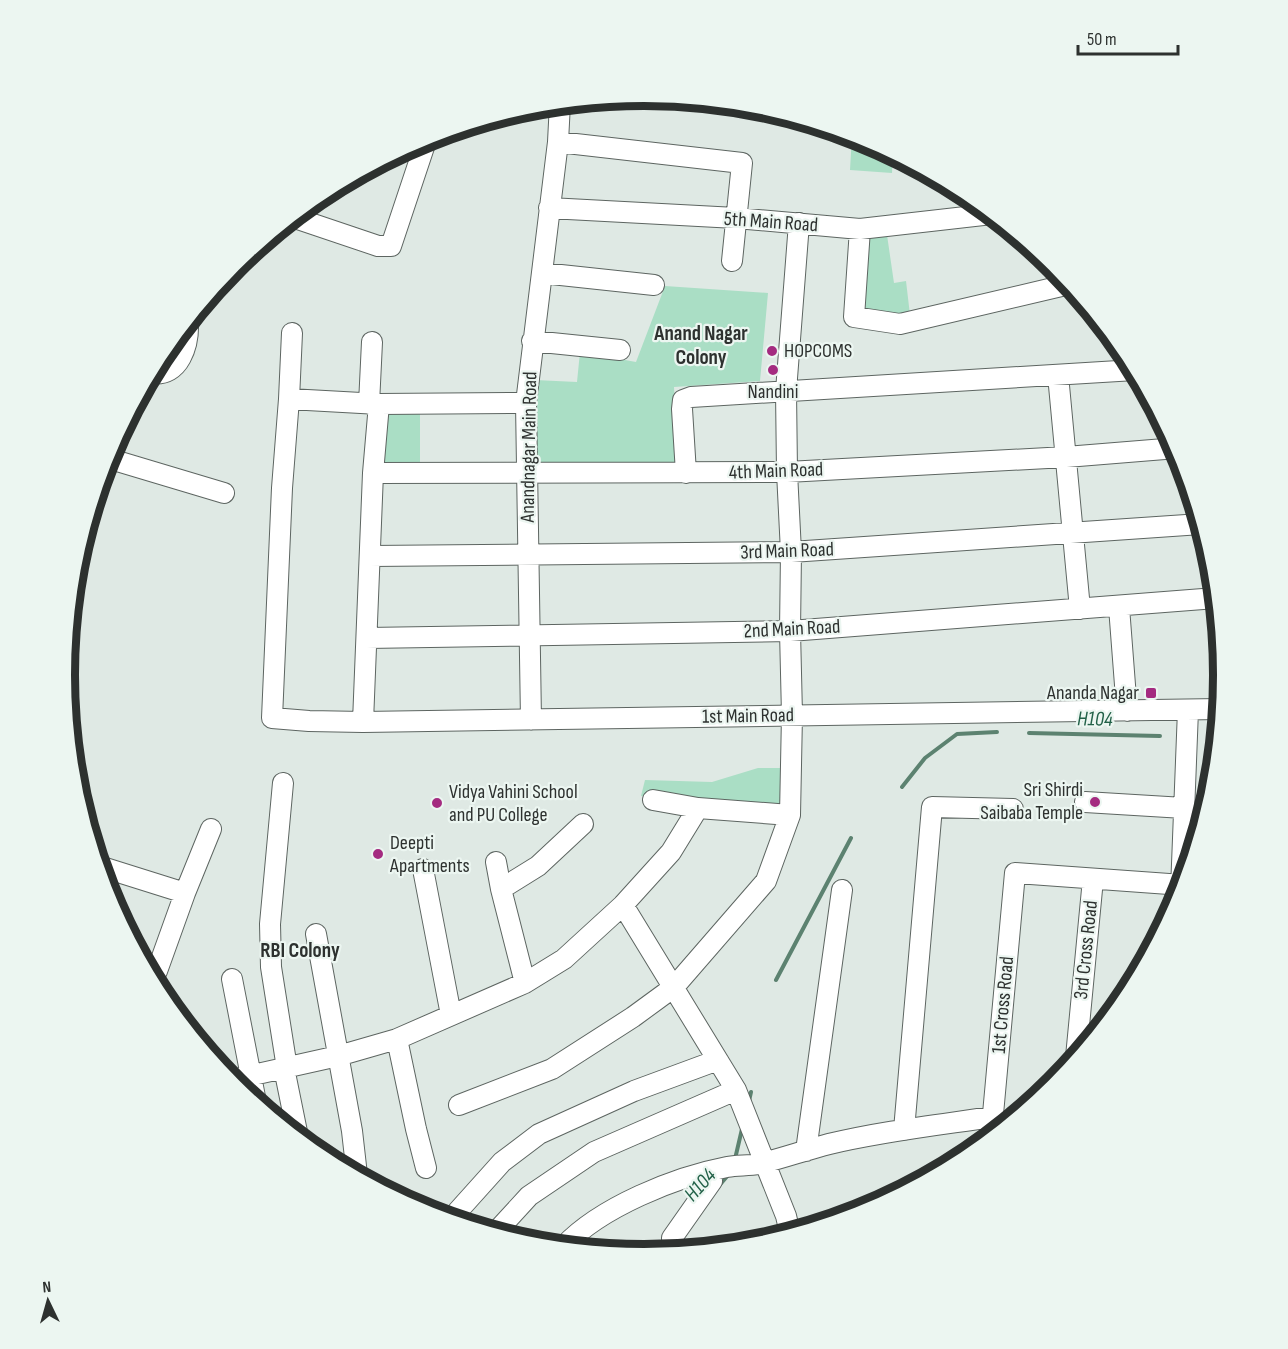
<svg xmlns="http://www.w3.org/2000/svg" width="1288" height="1349" font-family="'Sofia Sans Condensed',sans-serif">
<rect width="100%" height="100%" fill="#dfe9e4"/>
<path fill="#aadec5" d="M852 135 866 139 893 154 892 173 850 170Z
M887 235 894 283 906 281 910 315 900 318 862 310 866 236Z
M665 286 768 293 760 381 674 387 678 462 532 465 535 380 577 382 580 352 636 362Z
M420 407V466H379L383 409Z
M758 768H781V808L641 796 645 780 712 782Z"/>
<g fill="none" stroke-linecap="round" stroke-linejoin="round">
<path stroke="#5c8270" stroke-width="4" d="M1029 733 1160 736
M902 787 925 758 957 734 997 732
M776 980 851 838
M749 1101 751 1092
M735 1159 742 1129
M718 1187 729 1174
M660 1252 669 1242"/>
<g stroke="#5d6561" stroke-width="22">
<path id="minor" d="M558 142 742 163 732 261
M549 208 736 218 860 229 992 214
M292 217 378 246H391L427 138
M860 229 854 317 900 324 1070 284
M542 273 654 285
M532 341 620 350
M151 373C180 378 189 344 188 322
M1058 375 1080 609
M289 399 292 333
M369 404 372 342
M379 404 526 403
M107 458 224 493
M373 473 787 472 1066 457 1177 448
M686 473 682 409 683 400 691 397 1135 370
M371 556 791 552 1201 524
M1119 607 1127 711
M367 638 790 631 1216 598
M531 720 526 403 558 142 560 103
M363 722 373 473 379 404 289 399 282 488 272 718 309 721 363 722 1220 709
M283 783 270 924 271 967 287 1068
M653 800 698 808
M1085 802 1184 808
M496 862 501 889
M99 866 185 893
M423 869 451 1015
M1181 890 1188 710
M316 934 352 1131 357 1175
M157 971 185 893 211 829
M232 979 256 1102
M525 983 501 889 538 866 583 824
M397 1039 416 1129 426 1168
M1076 1057 1093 879
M284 1068 298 1137
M231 1080 338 1056 397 1039 525 983 564 959 623 905 671 852 698 808 790 815 792 715 790 631 791 552 787 472 786 391 799 223
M736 1090 786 1216 790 1233
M459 1105 552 1069 633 1017 674 987 766 881 790 815
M904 1130 932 807 1013 809
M991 1136 1015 873 1183 885
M806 1151 842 890
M453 1219 458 1211 502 1162 539 1134 634 1091 718 1060
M496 1232 529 1196 594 1152 736 1090 623 905
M672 1238 712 1181 708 1172
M564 1246C601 1207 675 1177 727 1167 737 1165 748 1166 759 1164 783 1158 806 1150 829 1144 883 1131 938 1125 992 1117"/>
</g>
<use href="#minor" stroke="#fff" stroke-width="20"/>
</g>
<g fill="#a42b80" stroke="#ecf6f1" stroke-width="2">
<circle cx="772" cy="351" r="6"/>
<circle cx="773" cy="370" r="6"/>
<rect x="1145" y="687" width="12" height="12" rx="3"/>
<circle cx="1095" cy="802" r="6"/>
<circle cx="437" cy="803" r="6"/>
<circle cx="378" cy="854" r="6"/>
</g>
<g text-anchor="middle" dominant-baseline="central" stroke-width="4.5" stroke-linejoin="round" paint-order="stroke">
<g font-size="20" fill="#2d312f" stroke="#ecf6f1">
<text transform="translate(771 222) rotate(4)">5th Main Road</text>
<text transform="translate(529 447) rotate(-89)">Anandnagar Main Road</text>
<text transform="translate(776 471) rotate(-2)">4th Main Road</text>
<text transform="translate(787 551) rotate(-2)">3rd Main Road</text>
<text transform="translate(792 629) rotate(-3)">2nd Main Road</text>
<text transform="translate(748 716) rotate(-1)">1st Main Road</text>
<text transform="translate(1086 950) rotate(-84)">3rd Cross Road</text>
<text transform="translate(1003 1005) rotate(-85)">1st Cross Road</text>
</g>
<g font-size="20" fill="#2d312f" stroke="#ecf6f1" text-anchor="start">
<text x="784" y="351">HOPCOMS</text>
<text x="773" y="392" text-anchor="middle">Nandini</text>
<text x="1139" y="693" text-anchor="end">Ananda Nagar</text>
<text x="1083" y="790" text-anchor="end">Sri Shirdi<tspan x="1083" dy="23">Saibaba Temple</tspan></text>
<text x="449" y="792">Vidya Vahini School<tspan x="449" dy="23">and PU College</tspan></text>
<text x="390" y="843">Deepti<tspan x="390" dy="23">Apartments</tspan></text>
</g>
<g font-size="21" font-weight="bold" fill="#2d312f" stroke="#ecf6f1">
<text x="701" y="333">Anand Nagar<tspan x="701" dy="24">Colony</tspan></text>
<text x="300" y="950">RBI Colony</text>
</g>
<g font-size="21" font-style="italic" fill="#226148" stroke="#ecf6f1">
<text transform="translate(1095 719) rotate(1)">H104</text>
<text transform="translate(700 1185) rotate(-48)">H104</text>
</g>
</g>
<path d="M0 0H1288V1349H0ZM75 675a569 569 0 1 1 1138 0a569 569 0 1 1-1138 0Z" fill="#ecf6f1" fill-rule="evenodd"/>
<path fill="none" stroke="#2d312f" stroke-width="8" d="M75 675a569 569 0 1 1 1138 0a569 569 0 1 1-1138 0Z"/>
<g transform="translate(48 1301) rotate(355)" stroke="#ecf6f1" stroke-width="4.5" paint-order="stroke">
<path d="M0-4.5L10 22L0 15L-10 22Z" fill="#2d312f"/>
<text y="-9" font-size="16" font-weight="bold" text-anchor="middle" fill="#2d312f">N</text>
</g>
<path d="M1078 45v9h100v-9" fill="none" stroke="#2d312f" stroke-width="3"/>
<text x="1087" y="45" font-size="18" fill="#2d312f" stroke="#ecf6f1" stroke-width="4.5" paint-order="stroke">50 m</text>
</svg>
